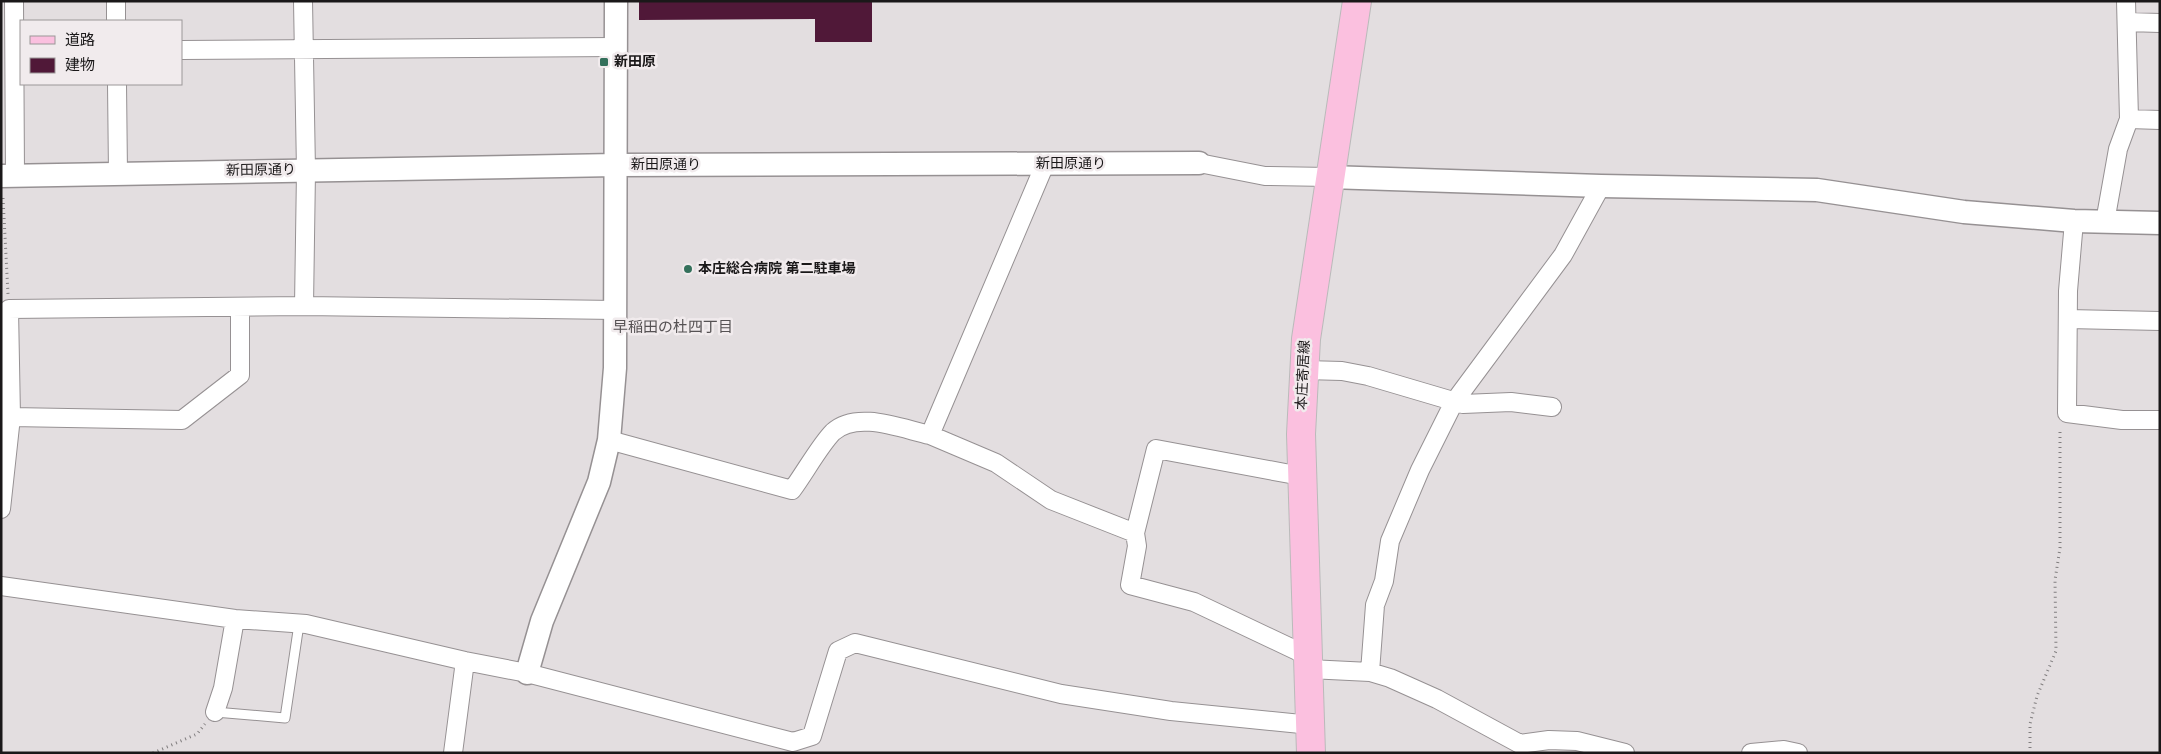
<svg xmlns="http://www.w3.org/2000/svg" width="2161" height="754" font-family="Overpass,'Noto Sans JP',sans-serif">
<rect width="100%" height="100%" fill="#e3dee0"/>
<path fill="#501838" d="M639 1H872V42H815V19L639 20Z"/>
<g fill="none" stroke-linecap="round" stroke-linejoin="round">
<g stroke="#969193" stroke-width="11">
<path id="service" d="M215 712 285 718 299 624"/>
</g>
<g stroke="#969193" stroke-width="20">
<path id="minor" d="M14 1 15 176
M116 1V21
M303 1 306 171 304 306
M2127 22 2160 23
M181 50 614 47
M117 84 118 174
M2129 119 2160 120
M1199 163 1265 176 1329 177
M2074 221 2068 291 2067 413 2122 420H2160
M2105 222 2118 149 2129 119 2126 1
M2068 319 2160 321
M1305 370 1342 371 1368 376 1463 404 1511 402 1552 407
M11 417 182 420 240 375V307
M930 435 996 463 1051 500 1135 533 1156 449 1301 476
M609 440 792 490C804 474 820 445 833 432 857 410 902 429 930 435L1045 164
M1 509 11 417 9 309 304 306 615 310
M1135 533 1137 546 1130 585 1194 602 1308 656
M1 586 235 619 306 624 465 661 527 673 793 742 812 736 838 651 855 643 1061 694 1171 711 1311 725
M1309 669 1370 672 1390 678 1437 699 1520 744 1549 740 1577 741 1625 753
M1370 672 1375 605 1384 581 1390 541 1420 470 1454 402 1563 255 1601 186
M215 712 223 688 235 619
M453 753 465 661
M1751 753 1784 750 1798 753"/>
</g>
<g stroke="#969193" stroke-width="25">
<path id="tertiary" d="M1 176 615 165 1199 163
M1329 177 1601 186 1817 190 1964 212 2074 221 2160 223
M527 673 542 621 599 482 609 440 615 368 616 1"/>
</g>
<g stroke="#bababa" stroke-width="30">
<path id="primary" d="M1311 753 1301 434 1306 339 1357 1"/>
</g>
<path stroke="#817e7f" stroke-width="3" stroke-dasharray="1 4" stroke-linecap="butt" d="M3 198 8 294
M153 753 197 734 205 724
M2030 753V724L2037 696 2056 651 2055 580 2060 548V429"/>
<use href="#service" stroke="#fff" stroke-width="9"/>
<use href="#minor" stroke="#fff" stroke-width="18"/>
<use href="#tertiary" stroke="#fff" stroke-width="22"/>
<use href="#primary" stroke="#fbc0df" stroke-width="28"/>
</g>
<g fill="#34705b" stroke="#f1ebed" stroke-width="2">
<rect x="599" y="57" width="10" height="10" rx="2.5"/>
<circle cx="688" cy="269" r="5"/>
</g>
<g text-anchor="middle" dominant-baseline="central" stroke-width="5" stroke-linejoin="round" paint-order="stroke">
<g font-size="14" font-weight="bold" fill="#1a1819" stroke="#f1ebed" text-anchor="start">
<text x="614" y="62">新田原</text>
<text x="698" y="269">本庄総合病院 第二駐車場</text>
</g>
<g font-size="14" fill="#1a1819" stroke="#f1ebed">
<text x="1071" y="164">新田原通り</text>
<text x="666" y="165">新田原通り</text>
<text transform="translate(261 171) rotate(-1)">新田原通り</text>
<text transform="translate(1304 375) rotate(-87)">本庄寄居線</text>
</g>
<g font-size="15" fill="#565254" stroke="#f1ebed">
<text x="673" y="328">早稲田の杜四丁目</text>
</g>
</g>
<rect width="2161" height="754" fill="none" stroke="#1a1819" stroke-width="5"/>
<rect x="20" y="20" width="162" height="65" fill="#f1ebed" stroke="#9b9798"/>
<rect x="30" y="36" width="25" height="8" fill="#fbc0df" stroke="#9b9798"/>
<text x="65" y="45" font-size="15" fill="#1a1819">道路</text>
<rect x="30" y="58" width="25" height="15" fill="#501838" stroke="#9b9798"/>
<text x="65" y="70" font-size="15" fill="#1a1819">建物</text>
</svg>
